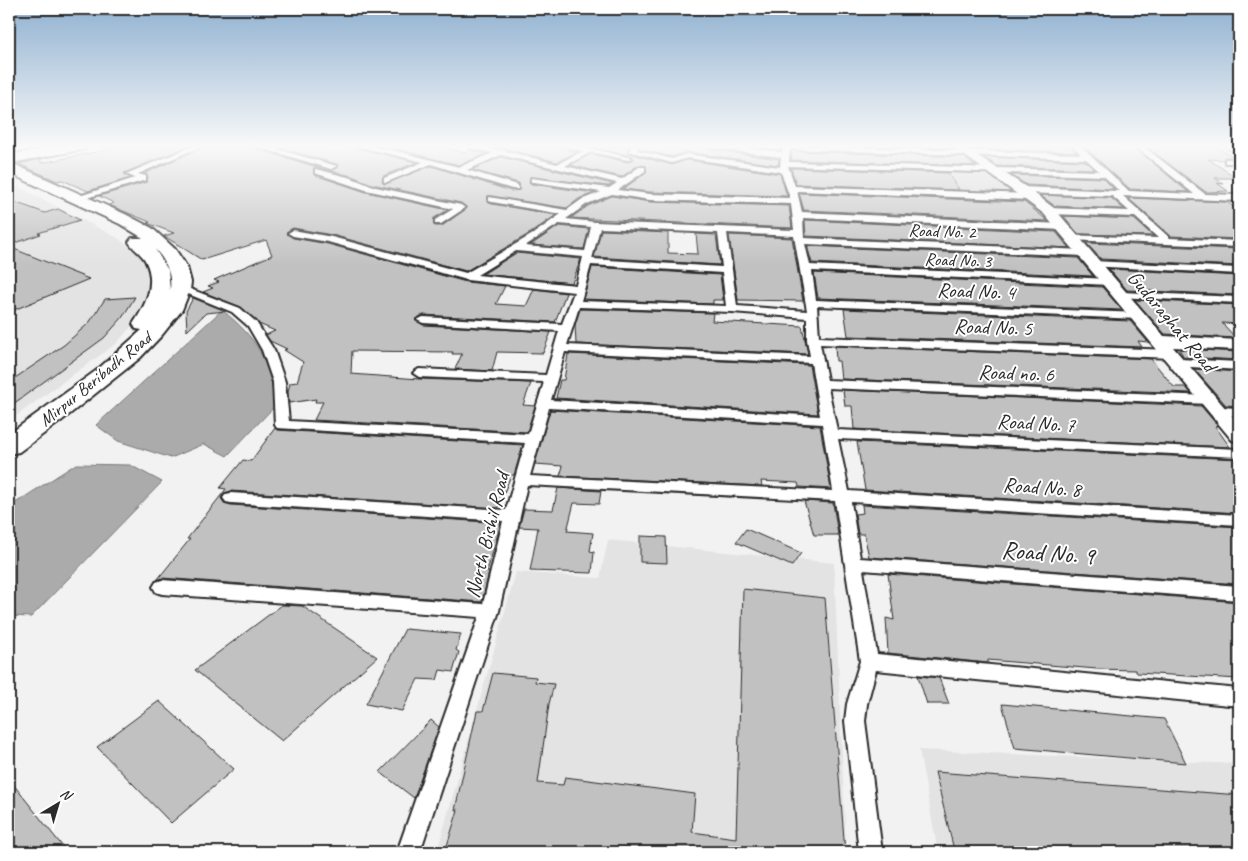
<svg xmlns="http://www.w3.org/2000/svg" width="1248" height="861" font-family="Caveat,sans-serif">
<rect width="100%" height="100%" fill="#f2f2f2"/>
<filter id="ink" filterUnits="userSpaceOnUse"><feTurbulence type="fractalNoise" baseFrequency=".02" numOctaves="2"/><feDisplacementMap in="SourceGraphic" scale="10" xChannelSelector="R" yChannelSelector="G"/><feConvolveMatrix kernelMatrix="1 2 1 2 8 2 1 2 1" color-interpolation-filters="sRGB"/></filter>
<g filter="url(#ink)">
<path fill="#e3e3e3" d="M9 182 116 237 146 259 152 281 143 313 117 343 9 421Z
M608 540 834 563 846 852H437L516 572 600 578Z
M919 750 1239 764V852H938Z"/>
<path fill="#d5d5d5" stroke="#808080" d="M946 171 992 173 1026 195 961 192Z"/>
<path fill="#ababab" stroke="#787878" d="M222 310C257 338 270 360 275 406L227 456 204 444 171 458 118 441 96 425Z
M76 464 130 465 162 482 31 617 9 616V507Z"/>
<path fill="#c1c1c1" stroke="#2b2b2b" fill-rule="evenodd" d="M102 146H189L124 173 130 178 88 191 62 180 57 181 19 164 41 159V163L106 150Z
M204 146H253L254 148 330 171 338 168 339 165 271 146H355L357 148 417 162 383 176 382 182 384 184 431 166 511 191 519 190V183L472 170 501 157 612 184 609 186 530 177 529 182 531 184 594 193 580 198 567 208 488 196 487 202 492 204 556 215 532 232 466 271 332 235 293 228 286 232 293 238 328 244 466 282 505 286 496 304 526 306 534 289 566 293 555 322 423 315 415 319 423 325 551 332 543 353 497 352 492 371 455 369 462 354H452L453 352 352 351 351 374 419 379 531 383 523 405 535 406 527 432 314 420 323 402H315L316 399 289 403 288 392 290 383 297 382 303 362 284 350 287 349 270 341 266 335 275 331 259 324 241 307 203 292 213 288 208 286 219 282 214 280 272 255 266 240 202 260 164 236 174 233 147 223 150 222 109 205 114 203 99 196 147 182 148 176 144 174ZM315 167 352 176 372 184 461 203 467 208 442 226H435L433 224 434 218 448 210 366 192 314 175 313 169Z
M378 146H438L465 153 471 150 487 154 459 165Z
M482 146H566L568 150 577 152 557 162 502 148Z
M585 146H630L627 150 628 153 672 165 687 160 780 174 787 196 650 192 623 189 646 173V166L638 165 622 177 570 165 591 154 628 162 634 159 632 156Z
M640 146H707L713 150 779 159 778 165 686 152 672 157 639 149Z
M859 146H950L952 148Z
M966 146H1071L1076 152 971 149Z
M1083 146H1133L1188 192 1130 189Z
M1145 146H1215L1233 157H1225L1223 160 1208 159 1237 178H1215L1224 184 1217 183 1228 191 1206 192Z
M792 151 963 157 975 166 791 160Z
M984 157 1085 161 1094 169 997 166Z
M791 168 948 173 959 190 796 184Z
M1011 175 1103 178 1114 189 1027 185Z
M799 193 1024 202 1048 221 804 210Z
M1040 195 1111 198 1124 209 1055 206Z
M612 196 650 202 789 206 792 228 571 218 588 206Z
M1128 198 1227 202 1239 211V239L1171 236Z
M9 200 45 213 58 209 80 220 38 233 41 234 9 245Z
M1064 216 1134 219 1153 236 1078 234Z
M805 220 1056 232 1069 248 806 236Z
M559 226 589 229 584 249 531 245Z
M601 230 668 233V253L698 254 696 234 716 235 720 265 594 257Z
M729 235 792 238 803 301 738 300Z
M1086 243 1239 249V266L1101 259Z
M807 246 1078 258 1093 276 812 263Z
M9 247 89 279 9 312Z
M516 253 581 259 572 283 483 274Z
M592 267 720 275 723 300H713V304L583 299Z
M1109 269 1239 276V295L1127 290Z
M814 273 1102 287 1122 310 818 298Z
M135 297 122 318 104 338 9 407V382L64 345 89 323 105 299Z
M193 298 226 311 206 313 187 331 186 311Z
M1135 300 1239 305V324L1222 323 1236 338 1165 334Z
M580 309 713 313 712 321 802 326 808 354 576 344 575 325Z
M844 309 1130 321 1148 342 1138 341 1142 347 848 336Z
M835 346 1151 359 1174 387H1186L1191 393 841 379 839 361H836Z
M1179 349 1239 352V360L1184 357Z
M568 354 809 365 818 414 556 398 560 380H564Z
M1194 369 1239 372V406L1226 405Z
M843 390 1201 406 1218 426H1215L1230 447 854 429 852 406H845Z
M550 410 820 426 831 489 799 487 798 483 761 481 762 486 560 476 563 466 535 464Z
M275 428 277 430 523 445 514 475H511L498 508 231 491 224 493 221 498 224 503 231 505 501 523 487 572H489L482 602 162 578 157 580 190 539H187L226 489 220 488 243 460 251 461Z
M857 442 1239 459V513L865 490Z
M558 488 601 491 599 504 574 503 567 531 593 533 590 551 594 552 592 573 530 571 538 528 519 527 524 509 553 510Z
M804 501 833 503 838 535H814Z
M862 505 1239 527V584L869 557 864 534H858L855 514 863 513Z
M746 529 801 553 792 566 736 542Z
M640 536 666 537 667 563 640 562Z
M888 574 1239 602V679L1137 673 1135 670 1097 669 988 660V663L888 653 886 618 894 620Z
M743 589 825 598 845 852H445L458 810H455L477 711H483L493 673 536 677 535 682 554 684 549 704 538 783 563 785 565 777 695 794 692 832 736 838Z
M282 605 302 606 377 657 282 741 195 670Z
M405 629 461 634 456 650 459 652 453 672 440 670 437 680 418 679 402 711 366 704Z
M918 676 939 678 949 704H927Z
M159 701 234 769 171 823 97 747Z
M1002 704 1164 719 1186 763 1015 748Z
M431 720 439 727 414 798 380 772Z
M935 772 1239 795V852H982L954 850Z
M9 779 67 852H9Z"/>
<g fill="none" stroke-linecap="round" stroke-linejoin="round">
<g stroke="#2b2b2b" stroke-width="4">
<path id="street" d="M193 146H202L138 174 146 176V180L80 200 73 198 135 178 126 174Z
M255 146H266L337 166 331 169Z
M357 146H370L397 151 459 167 493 153 470 148V146L502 150 557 164 583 151 568 148V146H579L632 158 628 160 591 152 565 166 622 179 639 167H645V171L618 190 650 194 790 198 781 172 687 158 672 163 629 151 632 146H638L637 150 672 159 686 154 780 167 781 157 713 148 709 146H727L782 152 783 146H808L1081 154 1073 146H1081L1129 191 1194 194 1135 146H1143L1205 194 1239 195V201L1123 196 1170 238 1239 241V247L1069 240 1066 239V235L1158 238 1135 217 1049 214 1045 211 1049 208 1129 211 1112 196 1022 193 1018 190 1022 187 1119 191 1104 176 788 166 795 186 1031 194 1035 197 1031 200 797 191 802 212 1062 224 1067 227 1062 230 803 218 804 238 1084 250 1089 253 1084 256 805 244 810 265 1109 279 1114 282 1109 285 812 271 816 300 1139 313 1145 316 1139 319 817 306 819 337 1172 350 1178 354 1172 358 820 344 827 380 1209 396 1216 400 1209 404 828 388 837 430 1239 449V457L838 439 849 491 1239 515V525L851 502 860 558 1239 586V600L863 570 877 654 1239 689V706L876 670 867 704 865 721 882 852H859L845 721 847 704 860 661 835 501 527 485 499 611 420 852H397L479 617 162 594 156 592 153 587 156 582 162 580 483 604 503 521 231 503 226 502 223 498 226 494 231 493 506 510 525 443 277 428 275 425 273 382 262 350 248 326 232 312 176 289 181 286 185 287 240 308 256 322 274 350 285 382 289 421 528 434 544 382 419 377 413 373 419 369 546 375 559 331 423 323 417 320 423 317 562 324 574 292 467 280 328 242 293 236 288 233 293 230 332 237 466 273 533 234 561 214 492 202 489 201V197L567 210 581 200 601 192 534 182H531V178L609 188 617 183 501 155 467 170 518 185V189H512L431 164 387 182H384V178L423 162ZM790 149 1086 159 1099 171 789 162ZM612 194 650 200 791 204 794 230 596 222 566 219 587 204ZM559 224 591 227 585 251 525 246ZM600 228 718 233 722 267 592 259ZM727 233 794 236 807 311 737 306ZM516 251 583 257 576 285 477 275ZM591 265 722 273 726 306 581 301ZM579 307 732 312 807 318V340L810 356 567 345ZM565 352 811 363 820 416 551 400ZM549 408 822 424 833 491 530 476Z
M1225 146H1233L1239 150V155Z
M1225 159H1239V163H1225Z
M315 169 352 178 371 186 461 205 465 208 441 224H435V220L453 209 366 190 315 173Z
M1093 261 1239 268V274L1089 266 1088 264Z
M1121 292 1239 297V303L1117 297 1116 295Z
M1179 359 1239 362V370L1175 366 1173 363Z
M1219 407 1239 408V416L1214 414 1212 411Z"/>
</g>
<g stroke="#2b2b2b" stroke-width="4">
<path id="secondary" d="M952 146H963L1026 187 1054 208 1164 336 1239 340V350L1173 347 1239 424V442L1232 440 1044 214Z"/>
</g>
<g stroke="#2b2b2b" stroke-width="4">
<path id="highway" d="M59 146H87L85 149 80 150 11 163 125 214 152 228 175 249 187 267 191 282 190 290 182 310 162 335 140 358 61 421 19 452 9 454V434L97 370 142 330 136 329 133 324C146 305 157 283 145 260 141 253 133 249 129 242L132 238H143L120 224 9 173V155ZM155 249C166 261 172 274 170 290L168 270Z"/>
</g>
<use href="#street" fill="#fff" fill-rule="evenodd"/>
<use href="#secondary" fill="#fff" fill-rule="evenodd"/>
<use href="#highway" fill="#fff" fill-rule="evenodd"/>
</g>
</g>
<linearGradient id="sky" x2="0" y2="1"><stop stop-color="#8fb0d0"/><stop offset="0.55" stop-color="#f9f9f9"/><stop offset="1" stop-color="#f9f9f9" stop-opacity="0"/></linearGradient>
<rect width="1248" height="266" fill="url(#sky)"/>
<g text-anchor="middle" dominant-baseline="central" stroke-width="4" stroke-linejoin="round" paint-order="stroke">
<g font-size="18" fill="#2b2b2b" stroke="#fff">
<text transform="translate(942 231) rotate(2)">Road No. 2</text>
<text transform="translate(958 260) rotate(2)">Road No. 3</text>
<text transform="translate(95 379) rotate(-39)">Mirpur Beribadh Road</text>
</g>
<g font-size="21" fill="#2b2b2b" stroke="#fff">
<text transform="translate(976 291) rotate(2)">Road No. 4</text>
<text transform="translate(1172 321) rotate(50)">Gudaraghat Road</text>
<text transform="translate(993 327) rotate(2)">Road No. 5</text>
<text transform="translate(1016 373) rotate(2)">Road no. 6</text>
<text transform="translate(1036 423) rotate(3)">Road No. 7</text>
<text transform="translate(1042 487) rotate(4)">Road No. 8</text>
<text transform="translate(487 535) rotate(-76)">North Bishil Road</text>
</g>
<g font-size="25" fill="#2b2b2b" stroke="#fff">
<text transform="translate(1048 553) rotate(4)">Road No. 9</text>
</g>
</g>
<rect width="1248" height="861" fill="none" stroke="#fff" stroke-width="30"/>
<rect x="15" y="15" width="1218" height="831" fill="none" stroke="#2b2b2b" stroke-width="2" filter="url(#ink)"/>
<g transform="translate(58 804) rotate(38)" stroke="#ffffff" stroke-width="4" paint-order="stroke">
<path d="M0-4L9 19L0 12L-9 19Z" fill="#2b2b2b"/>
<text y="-8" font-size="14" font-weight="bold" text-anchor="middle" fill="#2b2b2b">N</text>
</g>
</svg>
